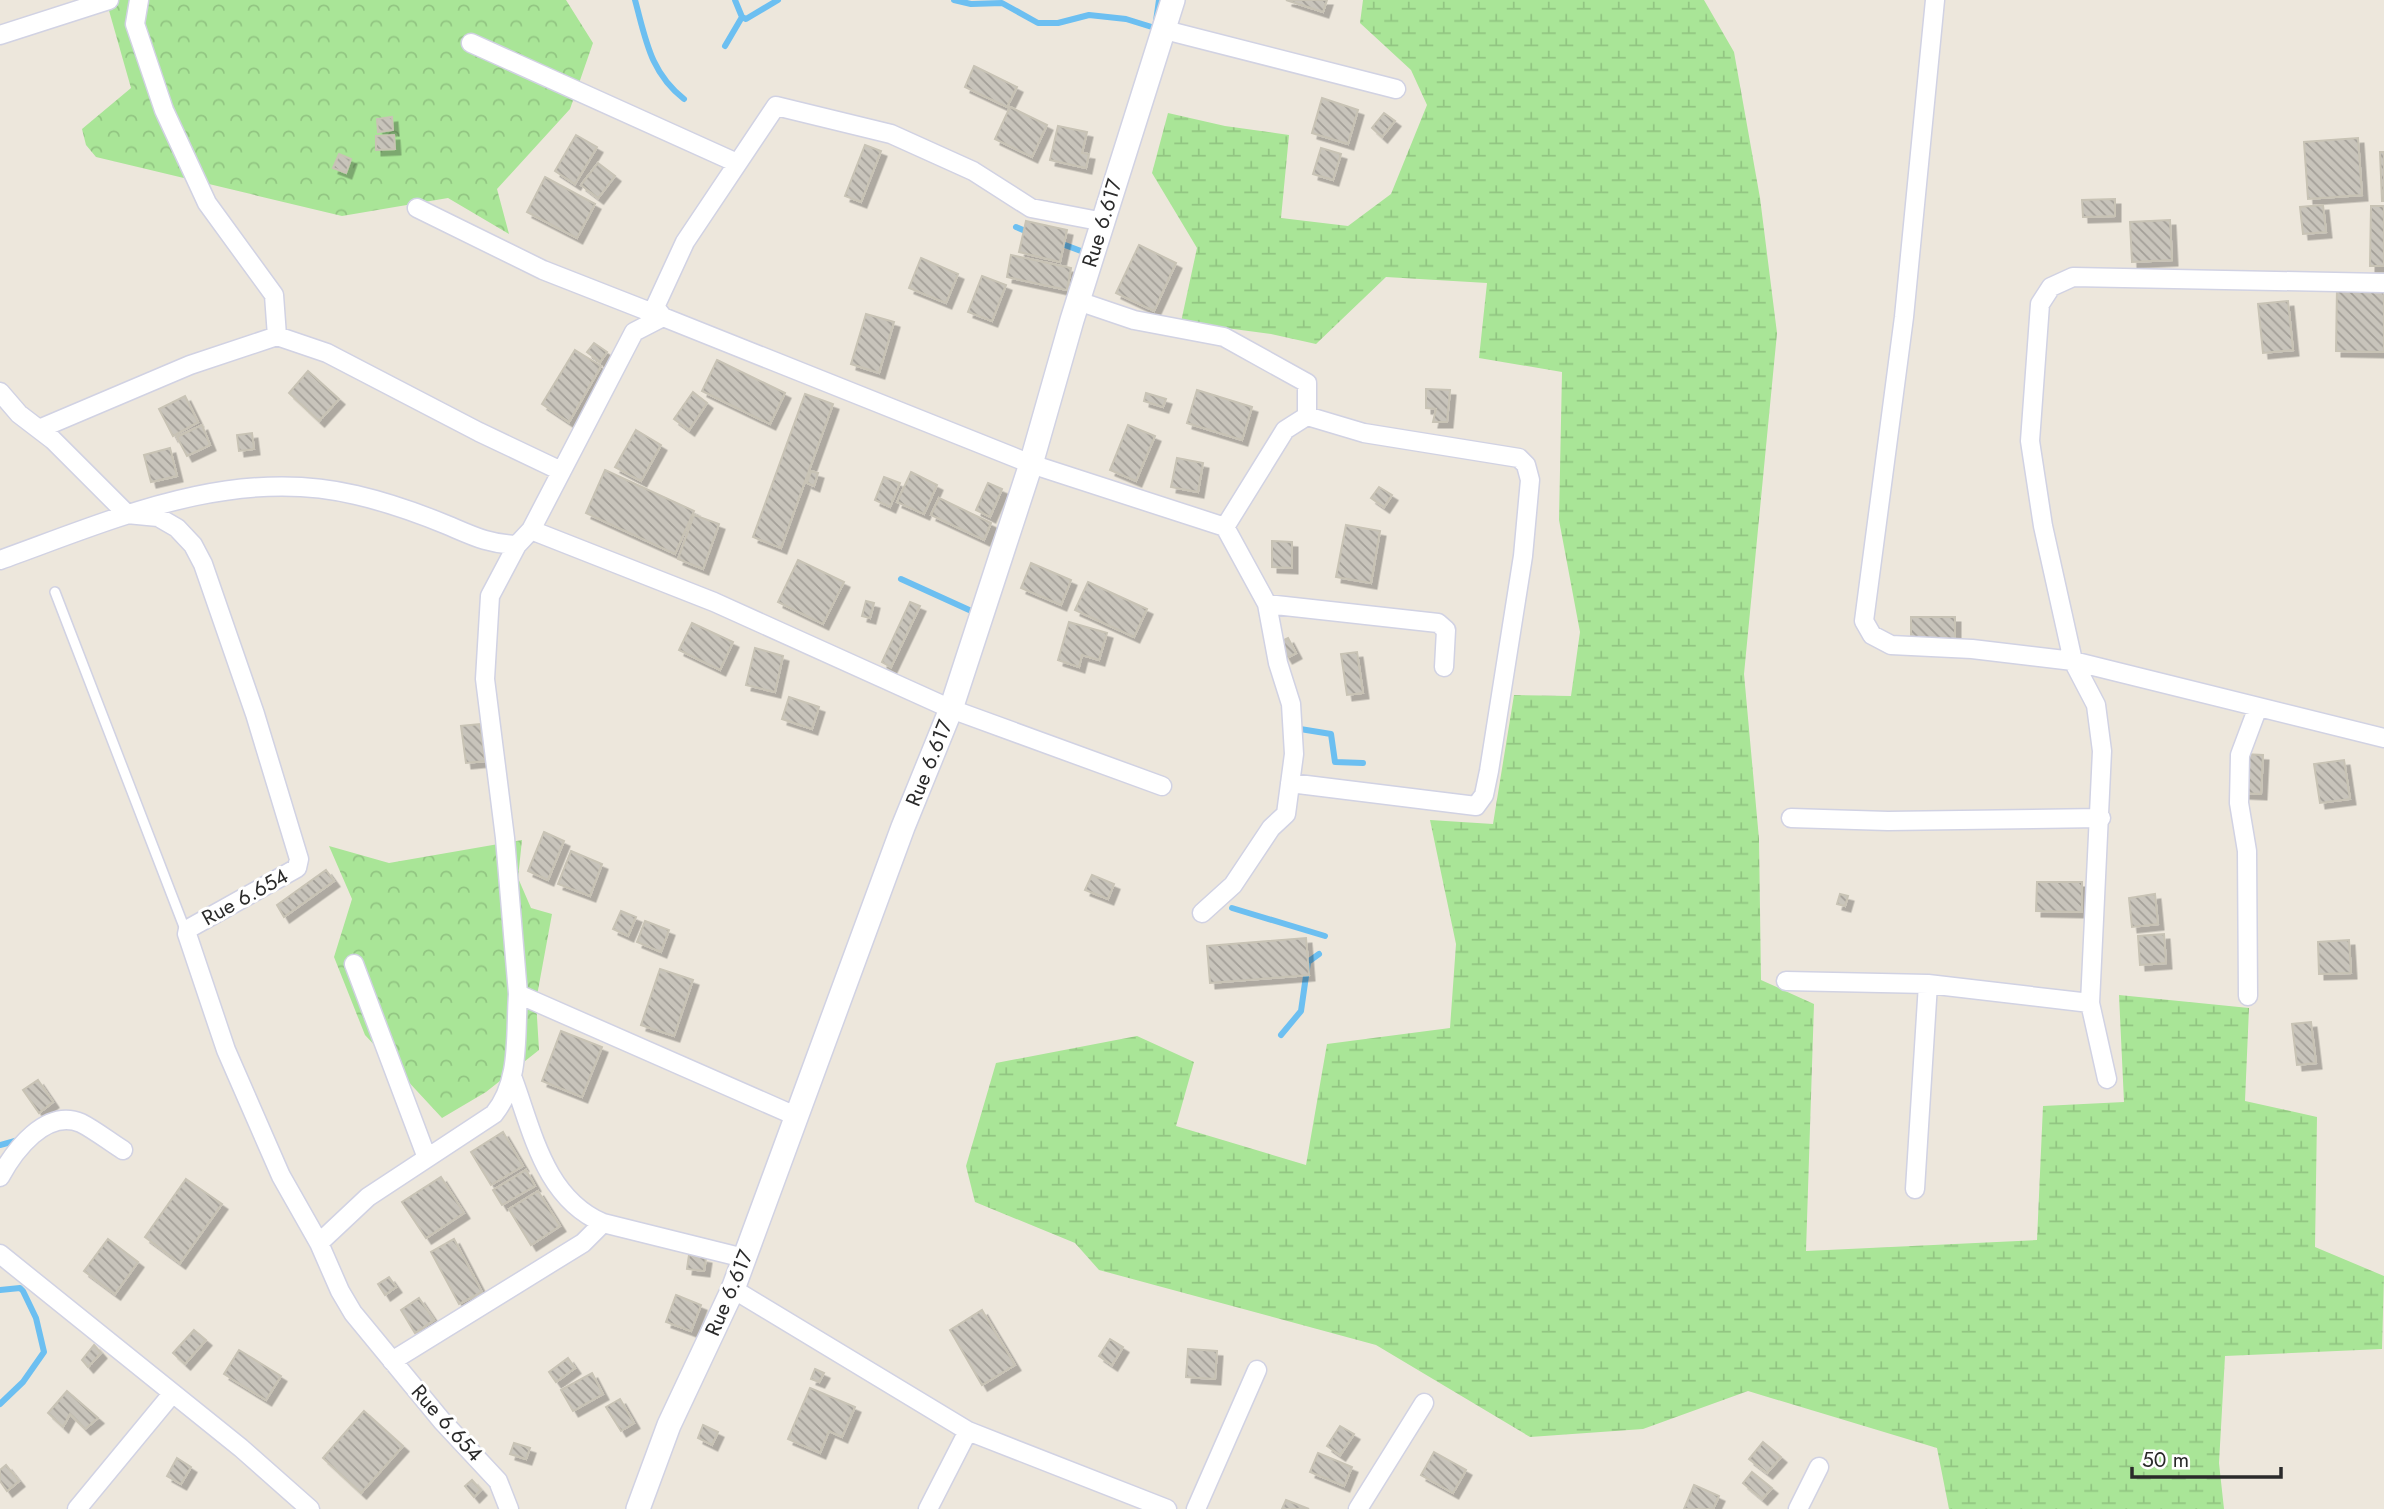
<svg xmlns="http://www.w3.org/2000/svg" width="2384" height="1509" font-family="Jost,sans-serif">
<defs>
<pattern id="forest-crowns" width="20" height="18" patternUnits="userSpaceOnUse" patternTransform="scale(1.75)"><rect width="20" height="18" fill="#a9e597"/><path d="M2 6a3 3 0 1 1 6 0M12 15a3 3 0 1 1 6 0" fill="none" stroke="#92c582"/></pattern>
<pattern id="wetland-marsh" width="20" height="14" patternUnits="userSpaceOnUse" patternTransform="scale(1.75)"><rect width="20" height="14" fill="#a9e597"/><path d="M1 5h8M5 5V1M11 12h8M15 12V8" fill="none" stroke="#92c582"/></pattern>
<pattern id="building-back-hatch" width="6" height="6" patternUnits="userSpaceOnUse" patternTransform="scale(1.75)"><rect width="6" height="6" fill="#c8c4bb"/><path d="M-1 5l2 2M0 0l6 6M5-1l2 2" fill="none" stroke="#a39f98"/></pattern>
<filter id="shadow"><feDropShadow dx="5.5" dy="5.5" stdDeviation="0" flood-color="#0004"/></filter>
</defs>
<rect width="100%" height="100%" fill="#ede7dc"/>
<path fill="url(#forest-crowns)" d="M106 0H566L593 43 570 109 497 189 509 234 448 198 342 216 96 157 86 145 82 129 131 88Z
M522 840 518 878 531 908 552 914 536 1001 539 1050 486 1092 442 1118 365 1035 334 957 352 899 329 846 389 863Z"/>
<path fill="url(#wetland-marsh)" d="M1363 0H1704L1734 52 1760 198 1777 333 1744 674 1759 839 1761 980 1814 1004 1806 1251 2037 1240 2043 1106 2124 1102 2119 995 2249 1008 2245 1101 2317 1117 2315 1247 2384 1276 2382 1349 2225 1356 2219 1463 2224 1509H1949L1937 1448 1748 1391 1643 1429 1530 1437 1376 1345 1099 1270 1075 1243 975 1202 966 1166 996 1063 1137 1036 1194 1062 1176 1126 1306 1165 1327 1044 1450 1028 1456 944 1430 820 1493 824 1514 695 1571 696 1580 632 1559 520 1562 372 1479 358 1487 283 1386 277 1316 344 1271 334 1181 322 1197 248 1152 173 1168 113 1225 126 1289 135 1281 218 1348 226 1391 194 1427 105 1411 70 1360 23Z"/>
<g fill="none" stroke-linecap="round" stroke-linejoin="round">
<path stroke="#6cbff1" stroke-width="6" d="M635 0C646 40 650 72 684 99
M735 0 742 17
M954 0 971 4 1002 3 1038 23H1058L1089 15 1126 19 1155 28 1159 0
M742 17 746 19 778 0
M725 46 742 17
M1016 227 1030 233
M1057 242 1089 254
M901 579 978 614
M1294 728 1331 734 1335 762 1363 763
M1232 908 1325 936
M1281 1035 1301 1011 1308 962 1319 954
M0 1145 22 1139
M0 1290 20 1288 23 1291 36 1318 44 1352 23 1382 0 1404"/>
</g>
<path fill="url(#building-back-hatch)" stroke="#c8c3b5" stroke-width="2" filter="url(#shadow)" d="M1286 0H1327L1323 12Z
M974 66 1017 87 1007 107 965 87Z
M1322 98 1358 110 1348 144 1312 133Z
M1010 107 1047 125 1032 157 995 139Z
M1384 113 1395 121 1382 137 1372 128Z
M392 117 393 130 378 132 377 119Z
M1058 126 1087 132 1082 153 1089 154 1086 168 1050 160Z
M394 135 395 149 376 150V136Z
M576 135 597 147 575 184 555 171Z
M2358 138 2362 195 2308 199 2304 142Z
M865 145 881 151 861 202 845 196Z
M1321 148 1341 154 1333 180 1313 174Z
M2380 152H2384V201H2382Z
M339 154 351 159 346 173 333 168Z
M598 163 615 176 598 198 581 185Z
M545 177 595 204 577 238 527 212Z
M2115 199V216L2083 217 2082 200Z
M2323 205 2326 232 2303 234 2300 207Z
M2371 206H2384V266H2370Z
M2170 220 2172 260 2132 262 2130 222Z
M1026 221 1067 230 1060 262 1019 252Z
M1139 245 1176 263 1154 311 1116 293Z
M1011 255 1071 268 1067 290 1007 277Z
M921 258 958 274 946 303 909 288Z
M982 276 1006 285 992 321 968 312Z
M2337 287 2384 288V352L2336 351Z
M2288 301 2293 350 2263 353 2258 304Z
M866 314 894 322 879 373 851 364Z
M594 343 607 352 600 362 587 352Z
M575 350 601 366 569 422 542 404Z
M717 360 785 393 770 424 702 391Z
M308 371 339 399 319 421 289 393Z
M1426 389 1450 390 1447 422H1433L1436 409 1426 408Z
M1197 390 1252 407 1242 440 1187 423Z
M693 392 707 403 689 430 674 419Z
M1146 393 1166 399 1163 407 1144 401Z
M805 394 833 404 781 548 753 537Z
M185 396 198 422 173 436 159 409Z
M202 425 210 445 187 456 177 437Z
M1128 425 1155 436 1136 481 1110 470Z
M636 430 661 445 641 481 615 467Z
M252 433 254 449 239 451 237 435Z
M170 448 177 476 151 482 144 455Z
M1177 458 1203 463 1198 492 1171 487Z
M605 470 694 511 675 554 586 513Z
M811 471 818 473 814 486 807 483Z
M911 472 937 485 924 514 897 502Z
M884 477 900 483 890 507 875 500Z
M988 483 1002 489 990 517 976 510Z
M1379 487 1392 495 1384 507 1371 498Z
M939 498 991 523 984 540 931 515Z
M694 515 719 524 703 569 678 559Z
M1346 525 1380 531 1371 583 1336 577Z
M1272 541 1292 542V568L1272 567Z
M798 560 844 582 823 624 778 602Z
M1031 563 1071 580 1061 605 1021 588Z
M1088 582 1147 609 1134 637 1075 610Z
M866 601 874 603 870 618 862 616Z
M910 602 920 606 891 667 882 662Z
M1911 617H1955V640L1911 639Z
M1069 622 1107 633 1099 660 1082 655 1079 667 1058 660Z
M692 623 733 642 720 670 679 650Z
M1288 638 1296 653 1287 658 1278 643Z
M755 648 783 656 775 692 746 685Z
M1357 652 1363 693 1347 695 1341 654Z
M789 697 819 707 812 729 782 719Z
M480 724 485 761 466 763 461 726Z
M2243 754 2263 755 2261 794 2241 793Z
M2344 760 2350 799 2320 803 2314 764Z
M544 832 564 841 548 880 528 871Z
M571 851 602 864 590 896 558 884Z
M326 870 334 881 284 917 277 905Z
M1092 875 1114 884 1108 899 1085 890Z
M2037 882H2082V912L2036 911Z
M1840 894 1848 896 1845 906 1837 904Z
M2155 894 2158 924 2132 927 2129 898Z
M621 911 636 917 628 936 613 929Z
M645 921 669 930 661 952 637 942Z
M2164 934 2166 963 2140 965 2138 936Z
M1306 938 1309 975 1210 983 1207 946Z
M2349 940 2351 973 2319 974 2318 942Z
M660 969 693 980 674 1036 641 1025Z
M2311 1022 2316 1063 2297 1065 2292 1024Z
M561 1031 602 1047 582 1097 542 1081Z
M38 1080 53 1102 39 1113 23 1090Z
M503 1132 523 1166 491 1185 471 1152Z
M526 1170 535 1186 502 1205 493 1190Z
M441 1177 464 1213 426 1238 402 1202Z
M186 1179 222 1204 180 1263 145 1237Z
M538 1191 560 1226 531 1245 509 1209Z
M108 1239 138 1262 115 1294 84 1271Z
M454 1239 482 1292 459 1304 431 1252Z
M689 1255 706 1258 704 1271 687 1269Z
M389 1277 396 1287 385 1295 378 1284Z
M676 1295 701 1305 691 1331 666 1322Z
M419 1298 434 1320 415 1333 401 1310Z
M982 1310 1015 1365 982 1385 950 1330Z
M194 1330 206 1340 185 1364 173 1353Z
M1110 1339 1123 1347 1112 1365 1099 1356Z
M94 1345 101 1353 88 1367 82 1360Z
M1188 1349 1217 1351 1215 1379 1186 1377Z
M239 1350 281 1376 266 1400 224 1374Z
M568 1358 575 1368 556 1382 549 1372Z
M815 1369 824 1373 819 1382 811 1379Z
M592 1373 603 1394 573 1411 561 1390Z
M810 1388 855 1407 842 1437 829 1431 820 1453 788 1439Z
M67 1391 98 1418 85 1429 70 1414 63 1427 48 1413Z
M620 1399 634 1423 621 1431 606 1407Z
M364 1411 403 1446 361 1493 323 1458Z
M703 1425 718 1432 712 1445 698 1438Z
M1340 1426 1354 1434 1340 1455 1327 1446Z
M1763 1442 1781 1457 1767 1473 1749 1459Z
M514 1443 530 1448 526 1459 510 1454Z
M1434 1452 1466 1470 1453 1493 1421 1475Z
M1318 1453 1352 1467 1344 1486 1310 1472Z
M177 1458 191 1467 181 1484 167 1476Z
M6 1465 19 1481 7 1491 0 1481V1470Z
M1752 1472 1772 1488 1762 1499 1743 1483Z
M472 1480 481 1490 474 1497 465 1486Z
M1694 1485 1719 1496 1713 1509H1684Z
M1286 1500 1309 1509H1282Z"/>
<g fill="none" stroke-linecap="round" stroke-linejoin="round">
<g stroke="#d1d2e3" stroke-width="12">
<path id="service" d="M55 592 186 932"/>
</g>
<g stroke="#d1d2e3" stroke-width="21">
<path id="minor" d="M139 0 135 24 164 110 207 203 274 295 277 336
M1935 0 1904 317 1864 621 1872 635 1891 645 1972 649 2073 661 2384 738
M1165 30 1396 89
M0 35 109 0
M471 43 737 163
M417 208 543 270 663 317
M1078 301 1134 320 1224 337 1307 383V416L1364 433 1519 458 1526 465 1530 480 1523 556 1489 771 1484 795 1476 806 1290 783
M663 317 655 307 685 242 776 106 891 134 973 171 1031 208 1104 222
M0 392 19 414 53 440 127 514 158 517 177 528 193 545 203 564 255 714 299 859 297 868 188 929 187 934 226 1050 281 1176 319 1243 340 1291 353 1313 442 1421 498 1481 509 1509
M39 429 190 365 277 336 327 353 479 432 561 471
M1225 527 1285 430 1307 416
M531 530 714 602 951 709 1162 786
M517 545 490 596 485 679 505 838 518 994 798 1117
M0 560C114 519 233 465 356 495 386 502 418 513 447 525 473 536 488 544 517 545L531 530 634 332 663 317 1031 464 1225 527 1267 604 1278 663 1291 704 1294 754 1286 814 1271 828 1233 885 1202 913
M1267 604 1438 623 1446 630 1444 667
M1791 818 1888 821 2101 818
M354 964 427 1158
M1786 981 1928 984 2090 1003
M2248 996 2247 851 2239 803 2240 755 2258 707
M513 1079C533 1133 545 1198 603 1223L744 1258
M2107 1079 2090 1003 2102 751 2096 705 2073 661 2043 526 2030 441 2040 304 2051 287 2073 277 2384 283
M0 1177C14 1151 46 1108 81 1123 95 1130 110 1142 123 1150
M1915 1189 1928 984
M319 1243 368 1197 494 1114C521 1081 515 1035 518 994
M0 1254 241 1448 310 1509
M733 1289 968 1431 1167 1509
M392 1361 583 1243 603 1223
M77 1509 172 1394
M928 1509 968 1431
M1196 1509 1257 1370
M1358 1509 1424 1403
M1798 1509 1819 1467"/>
</g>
<g stroke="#d1d2e3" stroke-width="26">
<path id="tertiary" d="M638 1509 669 1425 733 1289 903 827 951 709 1031 464 1072 320 1173 0"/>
</g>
<use href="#service" stroke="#fff" stroke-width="9"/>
<use href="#minor" stroke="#fff" stroke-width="18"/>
<use href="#tertiary" stroke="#fff" stroke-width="23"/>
</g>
<g text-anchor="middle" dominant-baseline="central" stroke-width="6" stroke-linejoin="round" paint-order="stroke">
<g font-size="21" fill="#2a2a2a" stroke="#fff">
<text transform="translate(1102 223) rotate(-73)">Rue 6.617</text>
<text transform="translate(929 763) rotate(-68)">Rue 6.617</text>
<text transform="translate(245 897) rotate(-29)">Rue 6.654</text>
<text transform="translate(729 1293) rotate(-67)">Rue 6.617</text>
<text transform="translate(447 1423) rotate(48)">Rue 6.654</text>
</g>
</g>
<path d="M2132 1467v10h149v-10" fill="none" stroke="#2a2a2a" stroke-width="3.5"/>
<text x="2142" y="1467" font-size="21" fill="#2a2a2a" stroke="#ffffff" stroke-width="5" paint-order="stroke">50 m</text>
</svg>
